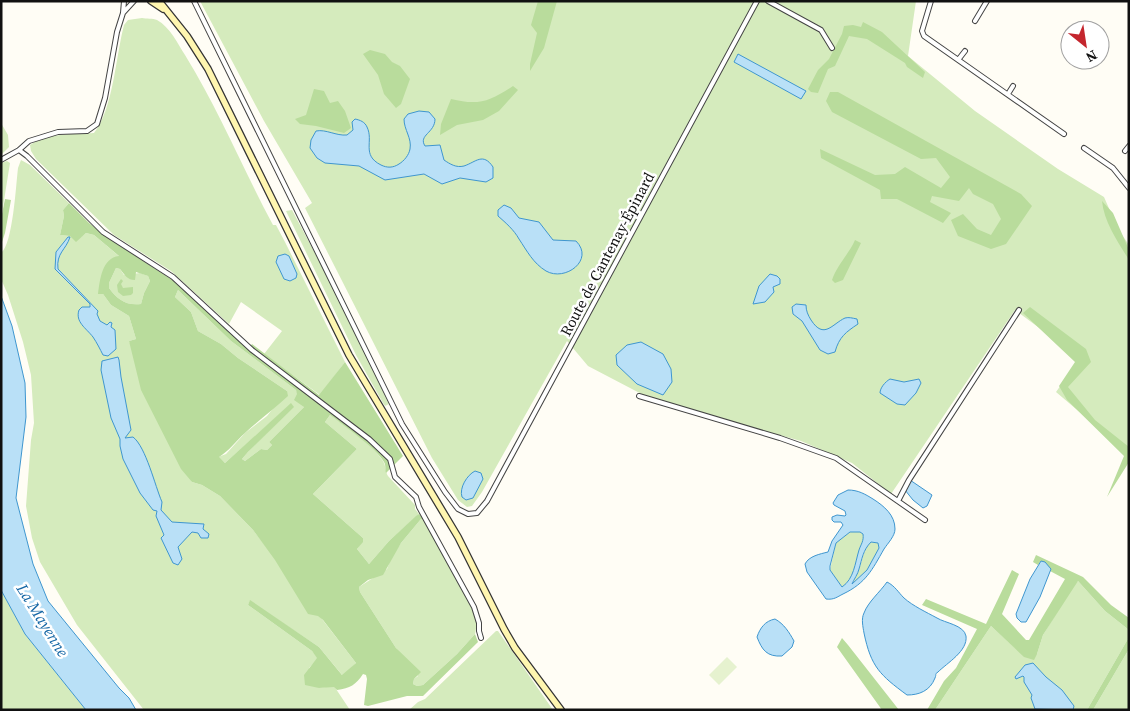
<svg xmlns="http://www.w3.org/2000/svg" width="1130" height="711" font-family="'Source Serif 4',serif">
<rect width="100%" height="100%" fill="#fffdf5"/>
<path fill="#d5ebbd" d="M200 1H916L908 56 975 111 1058 169 1104 197 1118 229 1129 245V454L1056 392 1080 358 1015 310 891 494 852 463 801 441 653 400 588 366 567 341 482 492 472 506 467 507 458 500 432 458 305 208 312 203 264 121Z
M142 18C146 19 153 18 157 20 170 27 178 44 185 55 219 110 243 169 273 225H276L285 242 345 362 320 395 264 354 282 331 241 302 229 324 171 271 114 235 36 159 31 151 30 145C46 133 74 134 94 133 113 110 116 55 124 25L128 20Z
M1 123 8 135 9 147 1 155Z
M21 160 30 165 69 203 63 210 64 216 60 235 81 237 86 233 94 235 120 257 103 294 111 305 129 316 136 339 129 341 192 482 202 485 220 496 253 530 356 663 343 676 319 647 250 601 248 605 312 651 318 658 309 668 319 688 334 686 350 710H144L77 625 40 562 32 538 26 506 31 440 34 423 31 375 23 342 8 295 1 279V253C13 244 16 184 18 168Z
M7 161 10 163 1 219V163Z
M292 210 333 287 389 404 385 406 383 403 356 355 286 211Z
M116 268 120 269 124 275 140 273 148 276 150 281 144 293 141 304C126 306 117 299 109 288V283Z
M178 290 231 341 296 390 304 407 269 442 272 445 267 450 261 449 245 461 242 459 248 452 293 407 291 404 225 463 218 457 226 454 245 433 267 416 287 391 238 358 221 344 198 331 191 312 175 297Z
M330 415C346 427 373 445 383 461 386 466 385 471 388 476L415 505V509L419 514 389 541 369 564 357 549 362 542 363 538 313 494 357 449 325 422Z
M421 519H424L470 604 477 623 475 634 457 654 423 685 417 686 413 684 414 679 418 676 396 648 360 592 359 587 387 569 392 556 401 543Z
M850 532H860L863 534 864 539C859 554 856 578 842 587L830 570 836 543Z
M871 542 878 543 879 548 867 570 853 584C853 580 857 575 859 569 863 559 863 550 871 542Z
M1078 581 1105 611 1129 630V637L1087 710H935L991 626 1015 648 1037 654 1043 635 1075 583Z
M1 590 25 634 86 710H1Z
M496 631H498L553 710H409L418 702 425 699Z
M1129 649V710H1093Z"/>
<path fill="#b9dc9c" fill-rule="evenodd" d="M538 1H557L544 48 530 71V64L537 33 531 25Z
M863 22 882 32 925 72 923 78 907 67 905 63 867 39 849 36 835 66 828 69 818 93 811 92 808 89 818 70 829 59 842 34 844 26 853 25 861 27Z
M370 50 385 54 392 62 400 66 410 79 401 104 396 108 384 94 378 75 363 54Z
M513 86 518 90 499 111 483 120 457 125 440 135 441 124 451 99C479 106 490 101 513 86Z
M314 89 324 91 330 103 338 101 345 111 351 128 344 133 316 126 300 124 295 119 306 115Z
M830 92H838L1021 194 1032 206 1006 244 991 249 958 236 951 220 963 214 977 229 991 235 1001 219 993 204 973 194 969 188 959 201 932 196 930 202 951 213 943 223 897 199H881L880 190 821 158 820 149 875 175 895 174 905 167 941 188 950 177 936 158 921 159 832 112 826 101Z
M5 199 11 200 5 233 1 245V219Z
M1102 201 1113 213 1129 250V260C1118 242 1104 222 1102 201Z
M69 203 89 223 111 240 180 285 249 348 252 344 319 395 345 362 403 456 386 473C385 470 386 465 384 462 377 449 343 425 330 415L325 422 357 449 313 494 363 538V542L357 549 369 564 389 541 416 516 419 514 424 519H421L401 543 383 575 368 580 359 587 360 592 396 648 421 672 414 679 413 684 417 686 423 685 457 654 475 634 478 642 423 696H407L368 706 364 705 367 679 366 675 363 674C356 685 350 688 337 690L334 687 319 688 305 685 304 675 317 658 312 651 248 605 250 600 319 647 342 675 356 663 323 620 318 616 308 614 275 560 253 530 220 496 202 485 192 482 181 469 141 390 129 341 136 339 129 316 111 305 103 294H98C100 279 102 258 119 256L94 235 86 233 76 242 70 236 60 235 64 216 63 210ZM116 268 120 269C125 275 127 280 135 280L136 272 148 276 150 281 144 293 141 304C126 306 117 299 109 288V283ZM178 290 231 341 296 390 297 394 294 400 304 407 269 442 272 445 267 450 261 449 245 461 242 459 248 452 294 407 291 403 225 463 219 457C229 451 236 441 245 433 259 420 274 409 288 396L287 391 238 358 221 344 198 331 191 312 175 297Z
M855 240 861 243 843 280 835 283 832 280C837 265 849 254 855 240Z
M121 279 123 281 121 284 123 288 133 287V293L131 295 123 296 118 292 117 285Z
M1030 307 1086 349 1091 362 1068 387 1095 420 1129 447V462L1107 497 1124 456 1067 400 1059 386 1075 362 1023 313Z
M1036 555 1083 577 1111 605 1129 618V630L1105 611 1078 581 1043 635 1037 654 1034 660 1024 657 991 626 935 710H927L944 681 956 668 977 629 922 605 926 599 986 624 1012 570 1019 574 1002 614 1026 640H1029L1065 579 1050 571 1051 569 1041 561 1038 565 1033 562Z
M1129 637V649L1093 710H1087Z
M842 638 848 645 899 710H882L837 647Z"/>
<path fill="#e6f2cf" d="M727 657 737 667 719 685 709 675Z"/>
<path fill="#b9e0f7" stroke="#3f96cf" fill-rule="evenodd" d="M738 54 806 91 801 99 734 62Z
M419 111 429 112 435 119C435 133 418 135 425 146L440 145 444 160C450 164 456 168 464 166 476 162 483 152 493 167V178L486 182 460 178 442 184 424 174 385 180 359 166 325 163 317 158 310 148 311 140 316 131C326 129 336 136 347 135L353 130 352 122 355 119C360 120 365 122 367 127 374 141 361 155 381 165 387 168 393 168 399 164 404 161 409 155 410 149 412 138 404 130 404 119L408 114Z
M504 205 511 208 519 218 539 222 553 240 576 241C595 260 565 282 546 271 533 263 527 251 519 239 514 230 506 223 498 216V210Z
M68 237H70C66 250 56 253 58 269L98 311 97 314 100 321 107 325 110 322 112 323 111 327 115 330 116 349 108 356 103 355C100 349 97 343 93 337 86 328 75 322 79 310L82 307H90V304L55 269 56 252Z
M285 254 289 256 297 274 296 278 290 281 284 279 276 262 278 256Z
M770 274 777 276 780 279V284L773 287 774 292 765 302 753 304 759 286Z
M1 296 12 326 25 383 26 417 16 498 33 564 48 601 119 688 129 698 136 710H86L25 634 1 590Z
M796 304 806 305C806 311 808 315 811 320 824 340 832 324 845 318 849 317 852 318 857 319L858 324C846 332 839 337 835 352L828 354 820 350 802 321 793 314 792 307Z
M641 342 663 354 671 369 672 382 663 395 637 384 617 365 616 355 627 345Z
M118 357 119 360 121 377 131 430 125 438 133 437C146 447 155 486 162 502L161 510 172 522 204 524 203 529 209 534 208 538H201L198 533 192 532 178 547 182 559 178 565 173 563 161 538 164 535 156 516 157 511 153 510 140 493 123 459 120 446V439L111 418 101 370 102 361Z
M890 379 904 382 919 379 921 383 916 393 905 405 897 404 880 393C880 388 885 382 890 379Z
M475 471 481 473 483 479 473 498 466 500 462 497C459 488 467 475 475 471Z
M910 480 932 495 927 506 923 508 913 500 905 490Z
M848 490C858 490 865 494 873 499 884 506 895 515 895 529 895 536 888 543 884 549 872 570 866 583 843 594 837 597 834 600 826 599L807 572 805 564C809 556 820 554 828 552L832 541 843 525 841 522H834L832 520V517L837 515 845 516 846 515 845 511 834 505 833 503 838 495ZM850 532H860L863 534C864 541 861 544 859 550 855 563 854 579 842 587L830 570V566L836 543ZM871 542 878 543 879 548 867 570 852 584C854 579 858 574 859 569 862 559 863 550 871 542Z
M1041 561 1045 562 1051 569 1040 597 1026 622H1021L1017 618 1016 614 1030 579Z
M887 582C895 586 898 592 904 598 913 606 926 612 937 618 945 623 964 625 966 636 968 651 947 663 938 672 934 675 937 673 935 678 930 691 919 695 907 695 880 675 871 667 864 633 863 627 861 619 864 613 868 602 880 592 887 582Z
M775 619C784 624 789 632 794 641L792 647 782 656C767 657 762 650 757 637 760 628 765 621 775 619Z
M1033 663 1046 677 1062 690 1074 706 1073 710 1035 709 1031 698 1032 695 1024 682V677L1023 676 1016 679 1015 677 1025 665Z"/>
<g fill="none" stroke-linecap="round" stroke-linejoin="round">
<g stroke="#444" stroke-width="6">
<path id="minor" d="M194 1 402 424 445 492 458 509 468 514 477 513 487 501 757 1
M768 1 821 30 832 48
M931 1 922 31 924 36 1064 134
M123 13 134 1
M975 21 987 1
M958 60 965 51
M1008 94 1013 86
M1084 148 1113 168 1129 188
M19 150 27 156 103 232 173 277 252 350 369 439 390 459 395 477 416 497 419 507 474 607 479 623V631L481 638
M1125 151 1129 146
M1 160 19 150 29 141 58 132 87 131 97 124 105 98 117 32 123 13 124 1
M639 396 780 438 836 458 925 520
M898 501 909 480 1019 310"/>
</g>
<g stroke="#333" stroke-width="8">
<path id="secondary" d="M151 1 163 9
M159 1 187 36 208 69 349 355 458 537 504 629 515 648 561 710"/>
</g>
<use href="#minor" stroke="#fff" stroke-width="4"/>
<use href="#secondary" stroke="#fff6b0" stroke-width="5.5"/>
</g>
<g text-anchor="middle" dominant-baseline="central" stroke-width="5" stroke-linejoin="round" paint-order="stroke">
<g font-size="15" fill="#111" stroke="#fff">
<text transform="translate(607 254) rotate(-62)">Route de Cantenay-Épinard</text>
</g>
<g font-size="16" font-style="italic" fill="#1768a6" stroke="#fff">
<text transform="translate(43 620) rotate(58)">La Mayenne</text>
</g>
</g>
<rect width="1130" height="711" fill="none" stroke="#111111" stroke-width="5"/>
<g transform="translate(1085 45) rotate(150)"><circle r="24" fill="#ffffff" stroke="#a0a0a0"/>
<path d="M0-4L9 19L0 12L-9 19Z" fill="#c4262e"/>
<text y="-8" font-size="14" font-weight="bold" text-anchor="middle" fill="#111111">N</text>
</g>
</svg>
